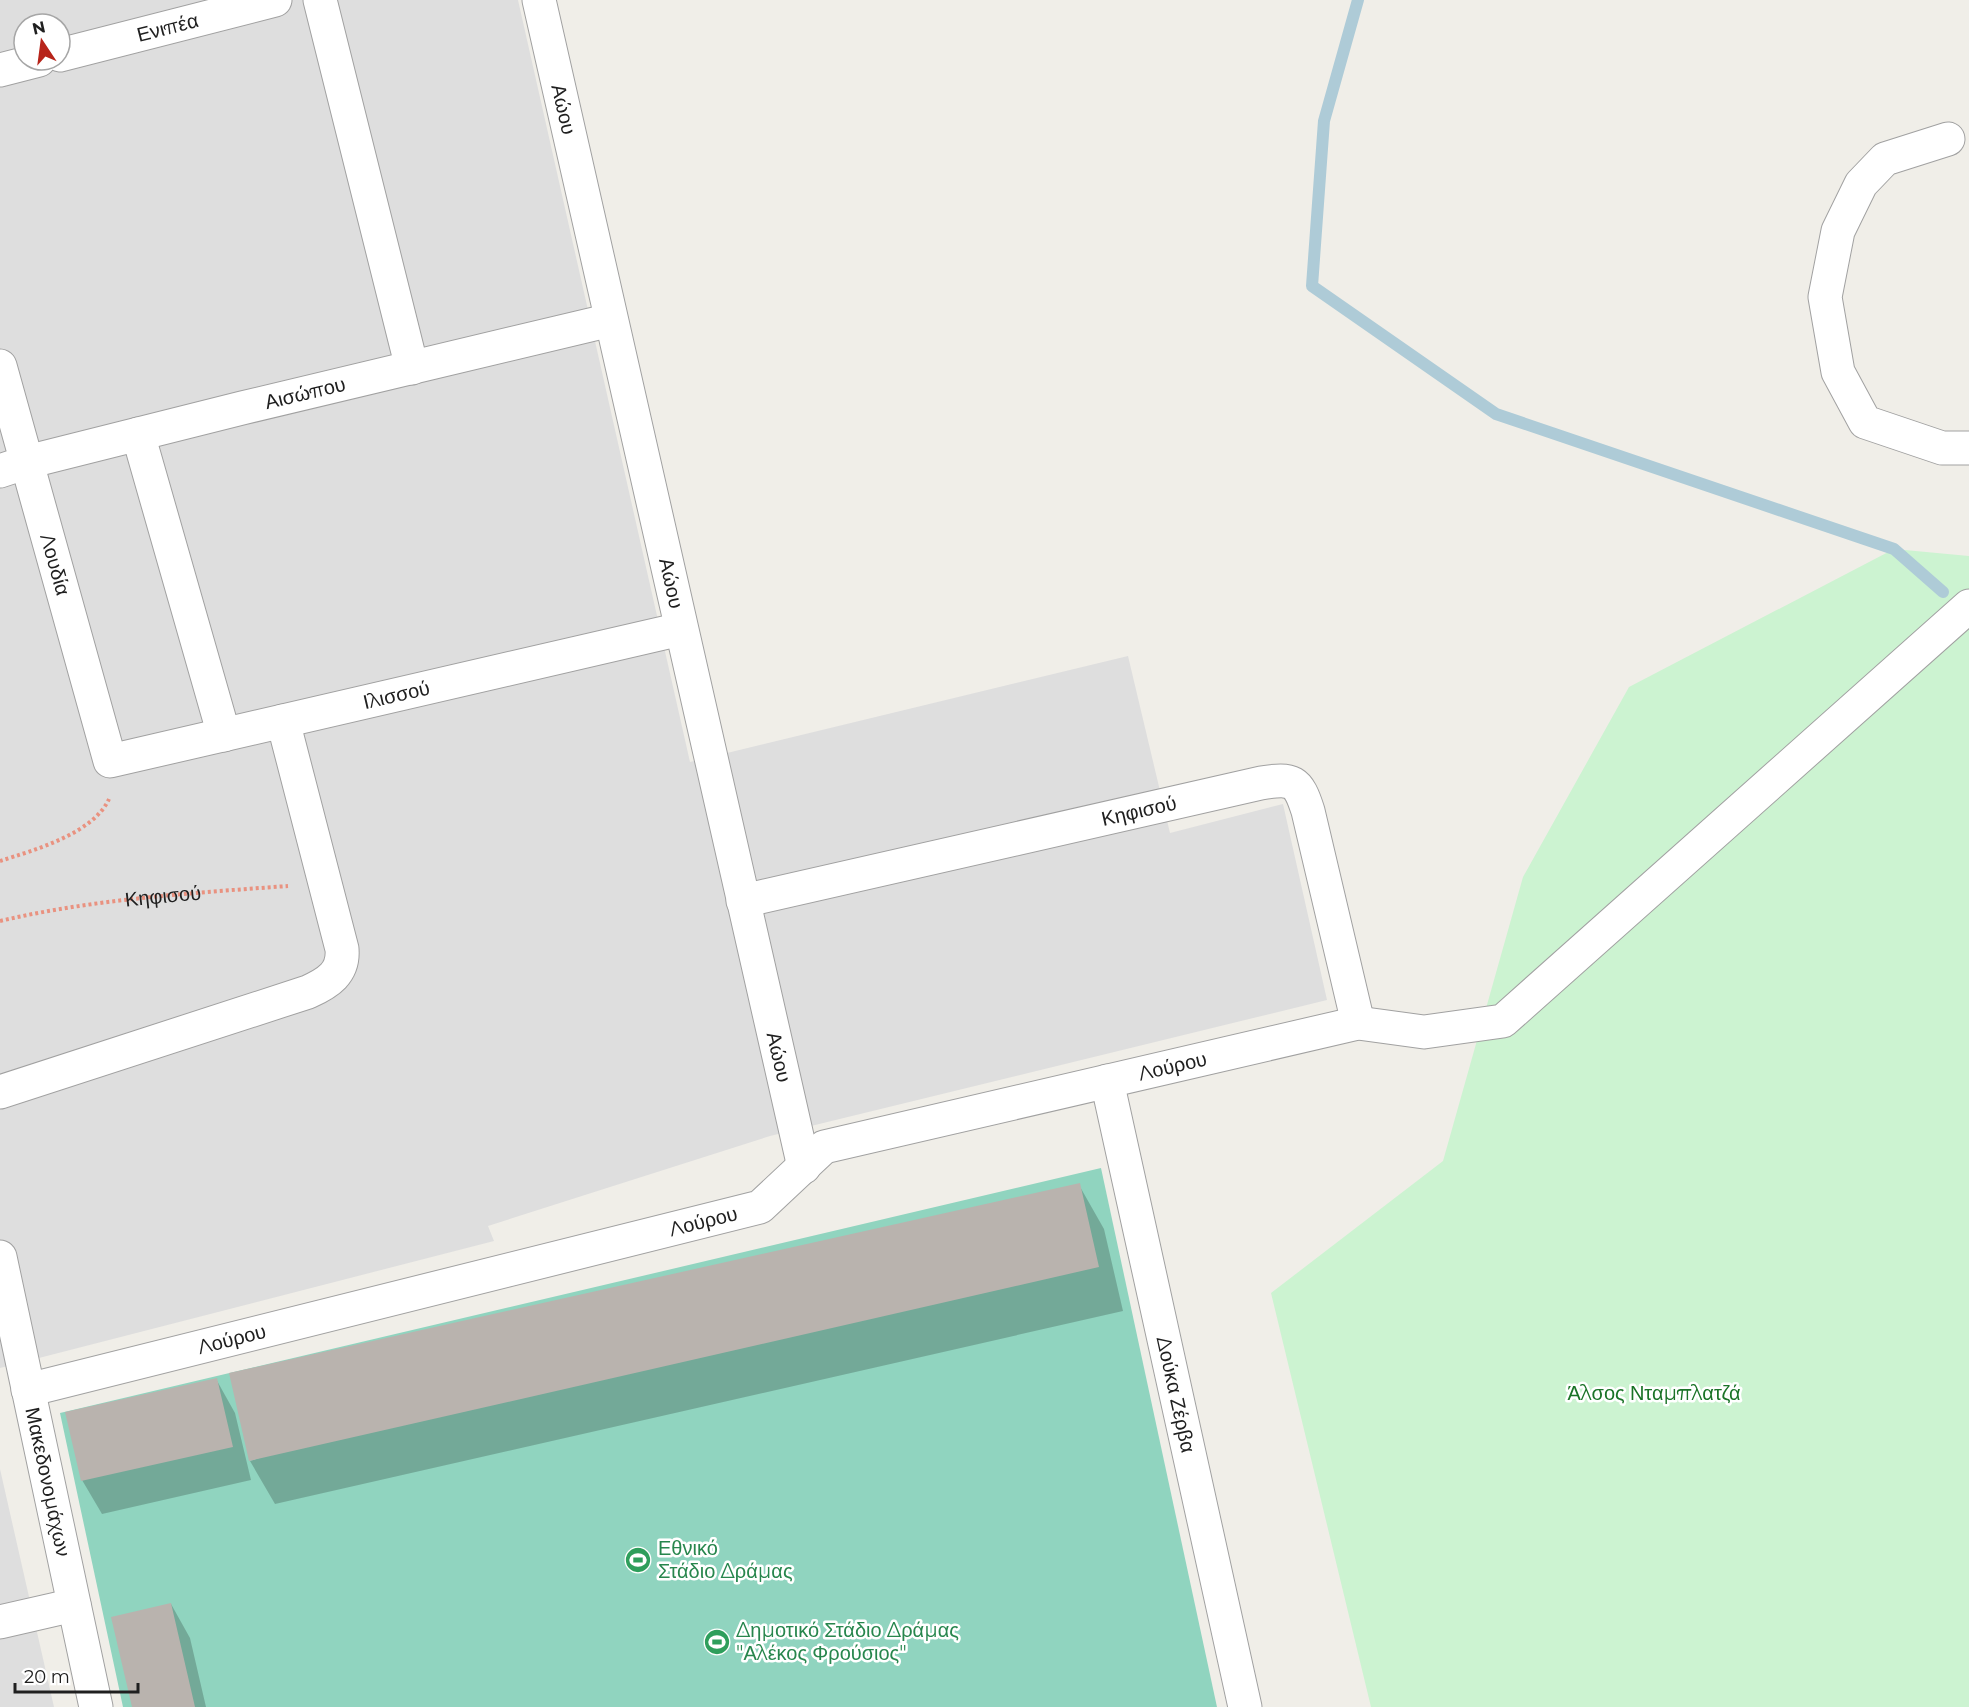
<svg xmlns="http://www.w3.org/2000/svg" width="1969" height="1707" font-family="Montserrat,sans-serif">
<rect width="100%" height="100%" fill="#f0eee8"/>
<path fill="#dedede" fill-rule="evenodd" d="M0 0H518L690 762 1128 656 1170 833 1283 804 1327 1000 770 1136 488 1226 494 1241 0 1368ZM24 24H60V60H24Z
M0 1469 54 1707H0Z"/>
<path fill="#ccf3d1" d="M1894 549 1969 556V1707H1371L1271 1293 1443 1161 1523 877 1629 687Z"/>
<path fill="#90d4bf" d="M1101 1168 1217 1707H123L60 1413Z"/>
<path fill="#0003" d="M1079 1185 1104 1229 1123 1311 275 1504 250 1461Z
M216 1379 235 1413 251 1480 102 1514 82 1480Z
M171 1604 190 1638 206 1707H133Z"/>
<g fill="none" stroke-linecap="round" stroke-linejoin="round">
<path stroke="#aecbd7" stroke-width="12" d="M1358 0 1324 121 1312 286 1496 414 1894 549 1943 592"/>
</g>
<path fill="#b9b3ae" d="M1080 1183 1099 1267 249 1461 229 1373Z
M217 1378 233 1447 81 1481 65 1412Z
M171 1603 195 1707H132L111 1617Z"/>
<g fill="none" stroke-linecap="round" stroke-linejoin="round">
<g stroke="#a1a1a1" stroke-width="35">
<g id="minor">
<path d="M320 0 412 368"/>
<path id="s2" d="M539 0 804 1167"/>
<path id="s3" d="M60 55 275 0"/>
<path d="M0 70 39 60"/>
<path d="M1948 139 1885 159 1861 184 1838 231 1825 297 1838 372 1865 422 1942 448H1969"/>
<path id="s4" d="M0 366 110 761 681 629"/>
<path d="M138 434 224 735"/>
<path id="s5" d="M0 471 27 462 242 408 611 320"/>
<path id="s6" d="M743 901 1261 783C1293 778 1298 780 1308 811L1358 1023"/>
<path id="s7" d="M1107 1081 1245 1707"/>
<path d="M0 1092 308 992C328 983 344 973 342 949L283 721"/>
<path id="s8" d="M0 1257 96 1707"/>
<path id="s9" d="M28 1390 760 1207 824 1147 1358 1023 1424 1032 1503 1021 1969 606"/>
<path d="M0 1622 74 1605"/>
</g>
</g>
<g stroke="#e99280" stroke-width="4" stroke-dasharray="3 3" stroke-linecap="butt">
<path d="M0 861C34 850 93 834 109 799"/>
<path id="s1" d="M0 921C94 899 192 893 288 886"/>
</g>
<use href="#minor" stroke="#fff" stroke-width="33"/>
</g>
<defs>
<g id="stadium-disc" transform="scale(1.35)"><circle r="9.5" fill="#2e9e5b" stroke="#fff"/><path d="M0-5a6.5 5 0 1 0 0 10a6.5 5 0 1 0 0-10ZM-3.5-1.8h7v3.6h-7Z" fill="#fff"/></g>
</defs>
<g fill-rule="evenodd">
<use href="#stadium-disc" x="638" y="1560"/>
<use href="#stadium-disc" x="717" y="1642"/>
</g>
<g text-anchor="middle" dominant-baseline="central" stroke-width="5" stroke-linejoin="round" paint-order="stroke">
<g font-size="20" fill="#202020" stroke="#fff">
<text stroke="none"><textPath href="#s3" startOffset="111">Ενιπέα</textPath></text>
<text stroke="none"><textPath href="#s2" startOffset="112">Αώου</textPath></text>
<text stroke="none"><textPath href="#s5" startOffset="315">Αισώπου</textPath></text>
<text stroke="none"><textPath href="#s4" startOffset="206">Λουδία</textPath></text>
<text stroke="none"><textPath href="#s2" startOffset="598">Αώου</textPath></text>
<text stroke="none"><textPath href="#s4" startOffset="704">Ιλισσού</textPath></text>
<text stroke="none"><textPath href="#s6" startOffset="406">Κηφισού</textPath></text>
<text stroke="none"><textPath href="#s1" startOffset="165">Κηφισού</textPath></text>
<text stroke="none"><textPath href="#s2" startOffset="1084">Αώου</textPath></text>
<text stroke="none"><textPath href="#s9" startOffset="1200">Λούρου</textPath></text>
<text stroke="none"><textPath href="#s9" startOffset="696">Λούρου</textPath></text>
<text stroke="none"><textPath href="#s9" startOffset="210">Λούρου</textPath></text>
<text stroke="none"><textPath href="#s7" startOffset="321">Δούκα Ζέρβα</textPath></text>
<text stroke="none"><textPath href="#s8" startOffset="230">Μακεδονομάχων</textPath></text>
</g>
<g font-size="20" fill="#1a7327" stroke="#fff">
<text x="1654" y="1393">Άλσος Νταμπλατζά</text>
</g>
<g font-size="20" fill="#27864d" stroke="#fff" text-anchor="start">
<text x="658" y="1548">Εθνικό<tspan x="658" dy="23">Στάδιο Δράμας</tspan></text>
<text x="736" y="1630">Δημοτικό Στάδιο Δράμας<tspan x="736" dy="23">"Αλέκος Φρούσιος"</tspan></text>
</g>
</g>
<g transform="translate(42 42) rotate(347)"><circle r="28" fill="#ffffff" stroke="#a6a6a6" stroke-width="1.5"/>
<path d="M0-4.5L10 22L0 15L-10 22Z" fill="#b7241a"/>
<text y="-9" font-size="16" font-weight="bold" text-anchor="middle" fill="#202020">N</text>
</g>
<path d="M15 1683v9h123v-9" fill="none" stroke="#202020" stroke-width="3"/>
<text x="24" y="1683" font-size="18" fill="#202020" stroke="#ffffff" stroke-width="4.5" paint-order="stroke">20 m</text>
</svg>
